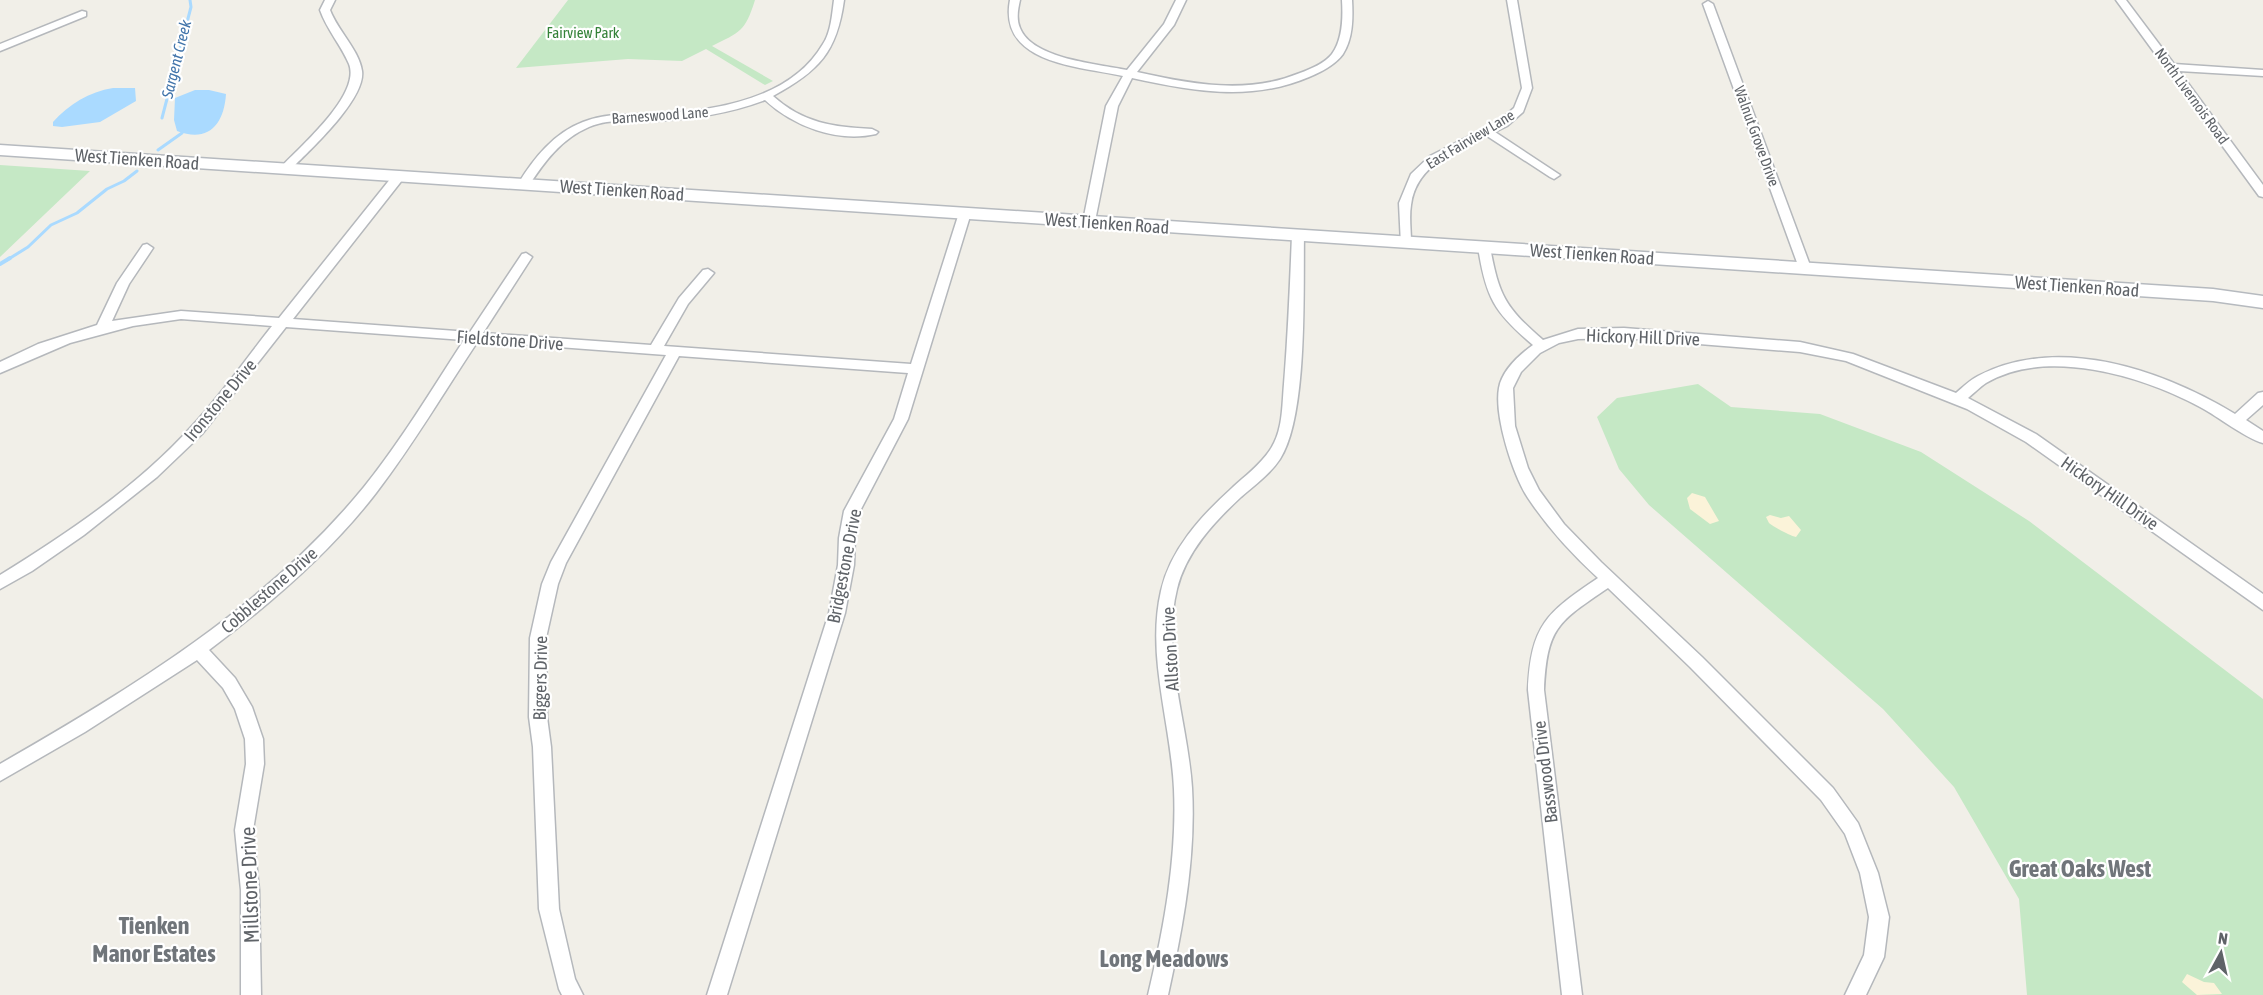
<svg xmlns="http://www.w3.org/2000/svg" width="2263" height="995" font-family="'Asap Condensed',sans-serif">
<rect width="100%" height="100%" fill="#f1efe8"/>
<path fill="#c5e8c5" d="M568 0H755C745 32 740 32 712 46L773 81 765 85 706 49 682 61 628 59 516 68Z
M0 165 90 171 0 257Z
M1698 384 1731 407 1820 414 1921 452 2029 521 2263 699V995H2027L2019 899 1954 787 1883 709 1649 505 1619 469 1597 417 1617 398Z"/>
<path fill="#fbf3d9" d="M1692 493 1705 497 1719 521 1710 524 1690 509 1687 498Z
M1770 515 1781 518 1789 516 1801 530 1796 537C1790 536 1774 527 1769 523L1766 517Z
M2187 974 2204 982 2214 983 2222 994 2197 995 2182 982Z"/>
<path fill="#aadaff" d="M113 88H135L136 101 100 122 62 127 53 126V122C69 104 89 92 113 88Z
M195 90H209L226 94C224 125 208 143 177 131L174 120 175 98Z"/>
<g fill="none" stroke-linecap="round" stroke-linejoin="round">
<path stroke="#aadaff" stroke-width="3" d="M162 118 191 7 190 0
M158 150 182 133
M7 260 28 247 51 225 77 213 107 189 124 181 137 171"/>
<path stroke="#aadaff" stroke-width="4" d="M0 264 10 258"/>
<g stroke="#b5b8bc" stroke-width="3">
<path id="street" d="M325 0H335L330 10C338 31 359 50 362 71 366 99 309 151 290 170L286 172 280 168 282 166C302 145 361 94 349 64 341 45 327 30 320 10Z
M834 0H844C837 52 819 71 773 96 803 123 833 127 872 129L878 132 876 134C837 143 793 126 765 100 728 114 692 119 653 121 632 122 609 118 589 127 561 139 544 162 528 187L524 188 518 184C534 158 554 133 583 122 608 112 634 115 660 114 717 110 791 99 823 44 831 32 832 14 834 0Z
M1010 0H1020C1018 9 1016 19 1020 28 1032 59 1098 64 1127 70L1164 24 1176 0H1186L1174 25 1137 72C1191 84 1247 95 1300 73 1311 69 1325 63 1332 54 1343 39 1343 17 1342 0H1352C1353 18 1353 38 1343 54 1335 65 1321 72 1309 77 1251 102 1192 91 1132 78L1118 106 1095 221 1089 225 1083 221 1106 106 1123 76C1079 66 998 64 1010 0Z
M1507 0H1517L1532 88 1523 112 1507 126 1495 132 1560 175 1554 179 1550 177 1487 136C1455 151 1416 165 1411 205 1409 217 1411 230 1411 242L1409 245H1401L1399 203 1411 174 1430 156 1499 121 1514 108 1522 88Z
M2116 0H2126L2174 64 2263 70V76L2179 71 2263 185V197L2259 196Z
M1708 1 1713 4 1811 268 1809 271 1805 272 1799 268 1703 4Z
M82 11 86 12V16L0 51V44Z
M399 172 403 173V179L293 319 470 332 522 254 526 253 532 257 483 333 651 345 679 298 703 270 708 269 714 273 688 304 664 346 911 364 959 213 965 209 971 213 908 419 860 511 855 538 854 565 845 613 727 995H707L829 613 838 565 839 538 844 511 894 419 908 373 679 356 566 563 558 584 546 638 547 717 551 747 559 909 575 979 583 995H562L559 989 539 909 533 747 529 717 530 638 542 584 551 562 666 355 478 341C444 392 413 445 376 493 330 553 269 605 209 650L235 678 252 707 263 739 264 764 253 830 259 890 261 995H241V890L235 830 246 764 245 739 235 709 223 688 197 660 85 732 0 781V764C132 688 267 606 364 487 401 441 432 389 464 340L286 327 202 434 157 477 84 535 32 571 0 589V575C68 533 138 486 192 426 221 395 246 359 272 326L181 319 133 326 70 343 0 373V362L38 344 97 325 117 283 143 245 147 244 153 248 129 284 112 321 181 311 279 318 395 173Z
M1298 231 1304 235C1303 289 1308 416 1280 459 1270 474 1255 485 1241 497 1214 522 1186 552 1177 589 1161 654 1188 723 1192 788 1196 857 1183 927 1168 995H1148C1164 928 1177 858 1174 789 1171 723 1146 656 1161 591 1170 550 1201 516 1232 488 1245 476 1260 465 1270 450 1283 431 1282 407 1284 384 1288 335 1290 285 1292 235Z
M1484 243 1490 247C1499 296 1505 307 1543 340L1578 329 1624 328 1800 342 1853 354 1956 393C1963 387 1970 380 1978 376 2059 334 2162 370 2235 414L2258 393 2263 392V405L2246 420 2263 431V443C2245 438 2219 417 2200 407 2142 376 2047 347 1986 383 1980 387 1974 393 1968 398L2036 434 2263 594V610L2026 442 1967 409 1846 361 1800 352 1624 338 1578 339 1559 343 1540 353 1521 372 1513 388 1515 426 1528 468 1539 490 1564 524 1601 562 1702 657 1833 788 1858 823 1878 873 1889 917 1884 957 1866 995H1845L1864 955 1869 917 1860 873 1845 834 1821 800 1690 667 1608 588C1558 622 1547 627 1544 690L1582 995H1562L1528 690C1531 625 1546 613 1598 578 1572 554 1548 528 1528 498 1513 475 1494 416 1499 388 1502 371 1519 355 1533 345 1494 312 1486 298 1478 247Z"/>
</g>
<g stroke="#b6babf" stroke-width="3">
<path id="secondary" d="M0 145 2213 289 2263 296V308L2213 301 0 155Z"/>
</g>
<use href="#street" fill="#fff" fill-rule="evenodd"/>
<use href="#secondary" fill="#fff" fill-rule="evenodd"/>
</g>
<g text-anchor="middle" dominant-baseline="central" stroke-width="4.5" stroke-linejoin="round" paint-order="stroke">
<g font-size="15" fill="#348238" stroke="#fff">
<text x="583" y="32">Fairview Park</text>
</g>
<g font-size="15" fill="#5f6368" stroke="#fff">
<text transform="translate(2192 96) rotate(54)">North Livernois Road</text>
<text transform="translate(660 115) rotate(-4)">Barneswood Lane</text>
<text transform="translate(1757 136) rotate(70)">Walnut Grove Drive</text>
<text transform="translate(1470 139) rotate(-31)">East Fairview Lane</text>
</g>
<g font-size="16" font-style="italic" fill="#4174aa" stroke="#fff">
<text transform="translate(176 59) rotate(-76)">Sargent Creek</text>
</g>
<g font-size="18" fill="#5f6368" stroke="#fff">
<text transform="translate(137 159) rotate(4)">West Tienken Road</text>
<text transform="translate(622 190) rotate(4)">West Tienken Road</text>
<text transform="translate(1107 223) rotate(4)">West Tienken Road</text>
<text transform="translate(1592 254) rotate(4)">West Tienken Road</text>
<text transform="translate(2077 286) rotate(4)">West Tienken Road</text>
<text transform="translate(1643 337) rotate(2)">Hickory Hill Drive</text>
<text transform="translate(510 340) rotate(4)">Fieldstone Drive</text>
<text transform="translate(220 400) rotate(-50)">Ironstone Drive</text>
<text transform="translate(2110 493) rotate(35)">Hickory Hill Drive</text>
<text transform="translate(844 566) rotate(-79)">Bridgestone Drive</text>
<text transform="translate(269 590) rotate(-41)">Cobblestone Drive</text>
<text transform="translate(1170 649) rotate(-93)">Allston Drive</text>
<text transform="translate(540 678) rotate(-89)">Biggers Drive</text>
<text transform="translate(1545 772) rotate(-97)">Basswood Drive</text>
</g>
<g font-size="21" fill="#5f6368" stroke="#fff">
<text transform="translate(249 885) rotate(-92)">Millstone Drive</text>
</g>
<g font-size="24" font-weight="bold" fill="#70757a" stroke="#fff">
<text x="2080" y="868">Great Oaks West</text>
<text x="154" y="925">Tienken<tspan x="154" dy="28">Manor Estates</tspan></text>
<text x="1164" y="958">Long Meadows</text>
</g>
</g>
<g transform="translate(2221 953) rotate(8)" stroke="#ffffff" stroke-width="4.5" paint-order="stroke">
<path d="M0-4.5L10 22L0 15L-10 22Z" fill="#5f6368"/>
<text y="-9" font-size="16" font-weight="bold" text-anchor="middle" fill="#5f6368">N</text>
</g>
</svg>
